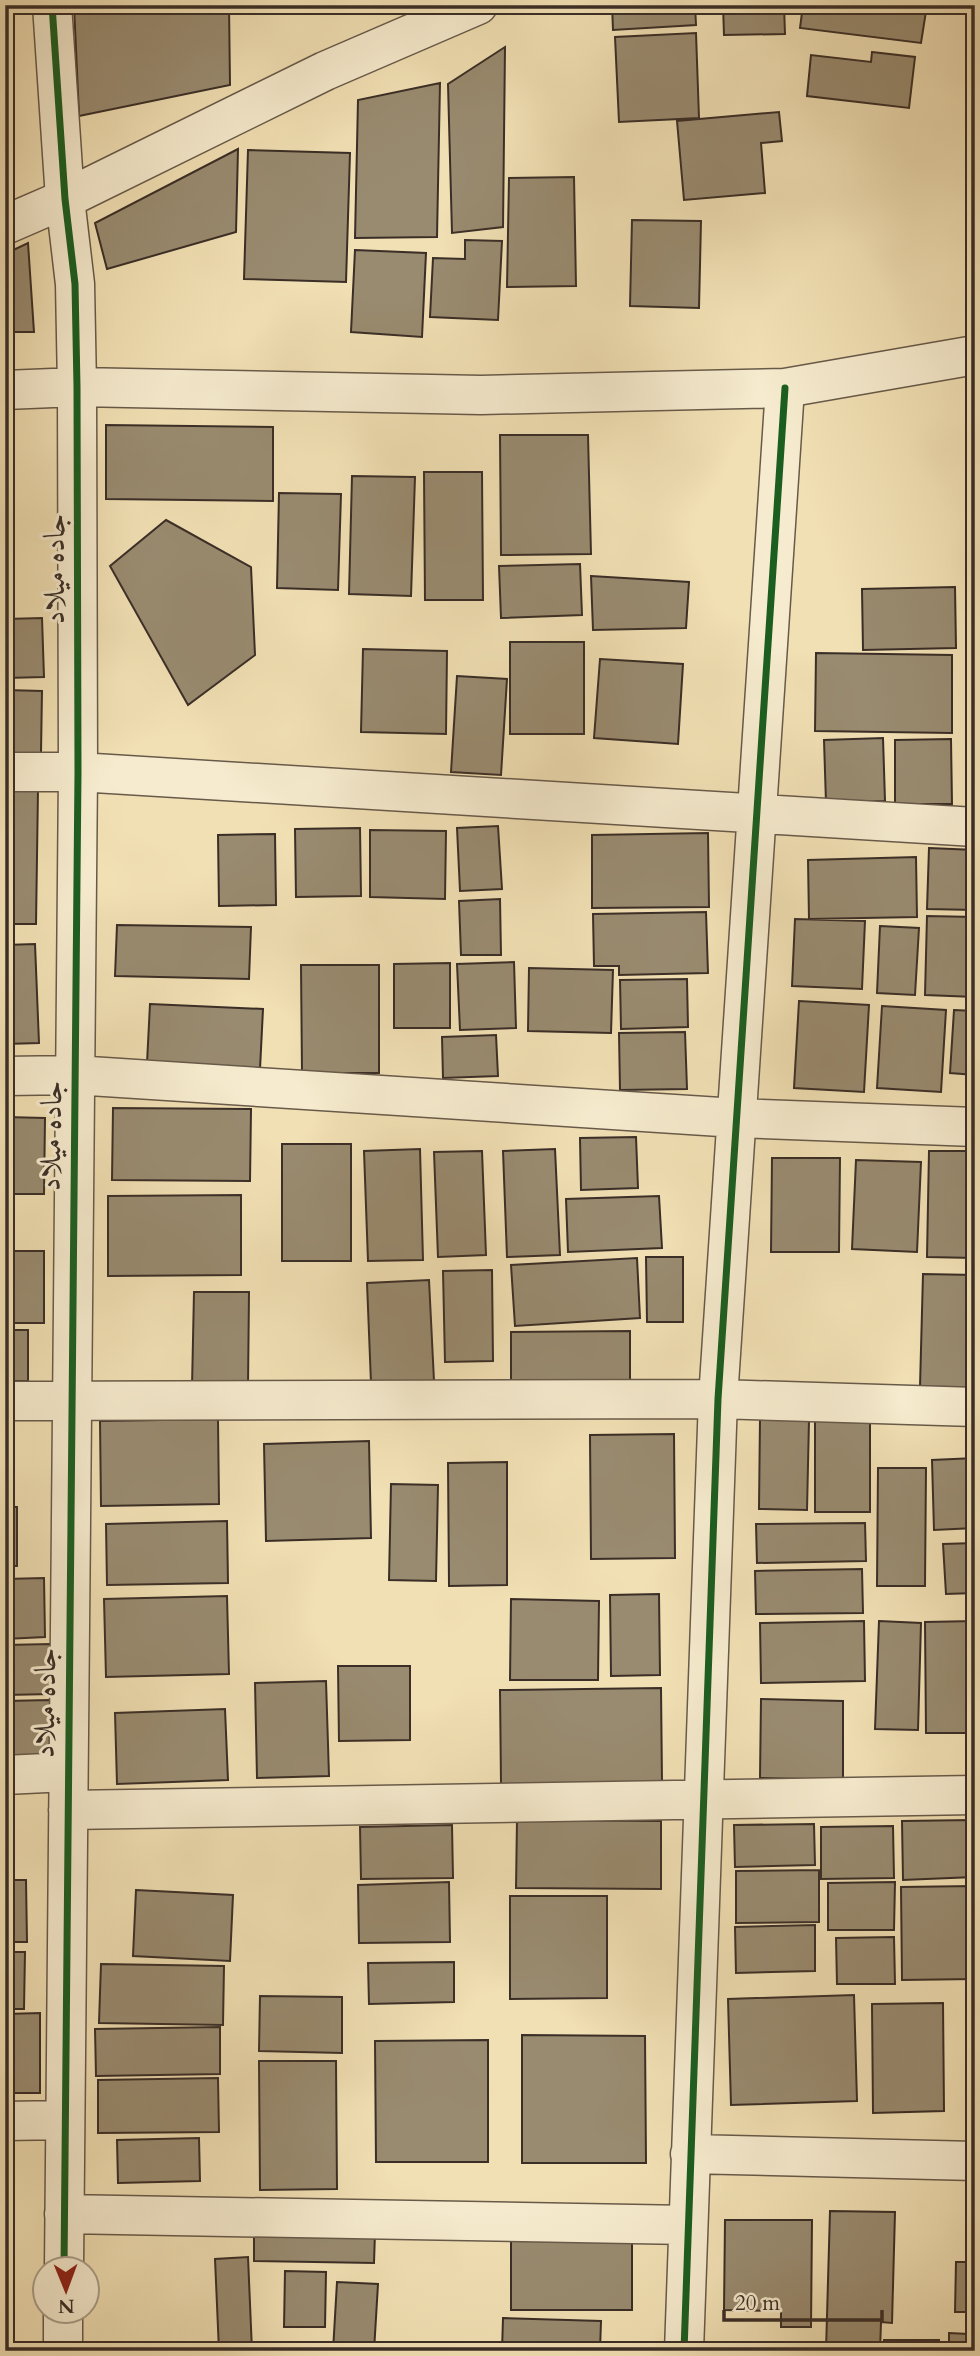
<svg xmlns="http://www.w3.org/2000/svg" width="980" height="2356" font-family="Cardo,Amiri,serif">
<rect width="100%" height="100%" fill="#f1e0b4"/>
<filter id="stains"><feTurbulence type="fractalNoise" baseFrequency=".00286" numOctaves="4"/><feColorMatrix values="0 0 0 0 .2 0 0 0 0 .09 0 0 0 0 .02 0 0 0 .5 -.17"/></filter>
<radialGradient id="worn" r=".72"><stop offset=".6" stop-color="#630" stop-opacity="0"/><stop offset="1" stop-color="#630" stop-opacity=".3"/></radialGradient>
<path fill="#998b70" stroke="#3a2e27" stroke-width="2" d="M74 5H229L230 85 79 116Z
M612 5H695L696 25 613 30Z
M723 5H784L785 34 724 35Z
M803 5H927L921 43 800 28Z
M696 33 699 118 619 122 615 37Z
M505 47 503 227 452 233 448 84Z
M872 52 915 57 909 108 807 96 811 55 871 62Z
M440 83 437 237 355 238 358 100Z
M779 112 782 141 761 143 765 193 684 200 677 121Z
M238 149 236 232 107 269 95 223Z
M248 150 350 153 346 282 244 279Z
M574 177 576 286 507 287 509 178Z
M632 220 701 221 699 308 630 306Z
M465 240 502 241 498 320 430 317 433 258 465 259Z
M28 243 34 332H5V254Z
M355 250 426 253 422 337 351 332Z
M106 425 273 427V501L106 499Z
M500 435H588L591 554 501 555Z
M424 472H482L483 600H425Z
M352 476 415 477 411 596 349 594Z
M279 493 341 494 338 590 277 588Z
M5 514H8V604H5Z
M166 520 251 567 255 655 188 705 110 566Z
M580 564 582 615 501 618 499 566Z
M591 576 689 582 686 628 593 630Z
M955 587 956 648 863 650 862 589Z
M42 618 44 677 5 678V619Z
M510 642H584V734H510Z
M363 649 447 651 446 734 361 732Z
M816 653 952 655V733L815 731Z
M600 659 683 664 678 744 594 738Z
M457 676 507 679 501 775 451 772Z
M5 690 42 691 41 753H5Z
M975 713V775L972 774Z
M883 738 885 801 826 803 824 740Z
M951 739 952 804H895V740Z
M5 789H38L36 924H5Z
M498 826 502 889 460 891 457 828Z
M360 828 361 896 296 897 295 829Z
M370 830 446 831 445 899 370 897Z
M708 833 709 907 592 908V835Z
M275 834 276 905 219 906 218 835Z
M929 848 975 850V910L927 909Z
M916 857 917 917 809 919 808 860Z
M500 899 501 955H461L459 901Z
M706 912 708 973 619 975V966H594L593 914Z
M927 916 975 917V997L925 995Z
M795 919 865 921 862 989 792 986Z
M117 925 251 927 249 979 115 976Z
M880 926 919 928 915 995 877 993Z
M35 944 39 1043 5 1044V945Z
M514 962 516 1028 460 1030 457 964Z
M450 963V1028H394V964Z
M301 965H379V1073H302Z
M529 968 613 970 611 1033 528 1031Z
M687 979 688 1027 621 1029 620 980Z
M799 1001 869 1005 864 1092 794 1088Z
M150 1004 263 1009 260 1069 147 1063Z
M882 1006 946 1010 941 1092 877 1088Z
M954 1010 975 1011V1075L950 1073Z
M685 1032 687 1089 620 1090 619 1033Z
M496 1035 498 1076 443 1078 442 1037Z
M113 1108 251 1109 250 1181 112 1180Z
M5 1117 45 1118 44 1194H5Z
M636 1137 638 1188 581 1190 580 1138Z
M282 1144H351V1261H282Z
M420 1149 423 1260 368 1261 364 1151Z
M555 1149 560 1255 507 1257 503 1151Z
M482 1151 486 1255 438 1257 434 1152Z
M929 1151H975V1258L927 1257Z
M772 1158H840L839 1252H771Z
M856 1160 921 1162 917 1252 852 1249Z
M241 1195V1275L108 1276V1196Z
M659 1196 662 1248 568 1252 566 1199Z
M5 1251H44V1323H5Z
M646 1257H683V1322H647Z
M637 1258 640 1318 515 1326 511 1265Z
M492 1270 493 1361 445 1362 443 1271Z
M923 1274 975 1275 973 1388 920 1387Z
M429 1280 434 1381 371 1383 367 1283Z
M194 1292H249L248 1388 192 1387Z
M5 1330H28V1381H5Z
M630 1331V1392L511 1391V1332Z
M218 1419 219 1504 101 1506 100 1421Z
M760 1419 809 1420 807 1510 759 1509Z
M815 1419H870V1512H815Z
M5 1424H10L12 1498 5 1499Z
M674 1434 675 1558 591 1559 590 1435Z
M369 1441 371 1538 266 1541 264 1444Z
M975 1458V1528L934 1530 932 1460Z
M507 1462V1585L449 1586 448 1463Z
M878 1468H926L925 1586H877Z
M391 1484 438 1485 436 1581 389 1580Z
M5 1507H17V1566H5Z
M227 1521 228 1583 107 1585 106 1524Z
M865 1523 866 1561 757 1563 756 1524Z
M975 1543V1593L946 1594 943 1544Z
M862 1569 863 1613 756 1614 755 1571Z
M44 1578 45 1637 5 1639V1579Z
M659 1594 660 1675 611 1676 610 1595Z
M227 1596 229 1674 106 1677 104 1599Z
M511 1599 599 1601 598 1680H510Z
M864 1621 865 1681 761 1683 760 1623Z
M879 1621 921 1623 918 1730 875 1729Z
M975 1621V1733H926L925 1622Z
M51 1644 52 1694 5 1695V1645Z
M338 1666H410V1740L339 1741Z
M326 1681 329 1776 257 1778 255 1683Z
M661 1688 662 1782 501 1784 500 1690Z
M761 1699 843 1701V1780L760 1778Z
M50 1700 51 1756 5 1757V1701Z
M225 1709 228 1780 117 1784 115 1713Z
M517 1820 661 1821V1889L516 1888Z
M972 1820 974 1877 903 1880 902 1821Z
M814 1824 815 1865 735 1867 734 1825Z
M452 1825 453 1878 361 1879 360 1827Z
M893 1826 894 1878 821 1879V1827Z
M819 1870V1922L736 1923V1871Z
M5 1880H26L27 1942H5Z
M449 1882 450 1942 359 1943 358 1885Z
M895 1882 894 1930H828V1883Z
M974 1886 975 1979 902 1980 901 1887Z
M136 1890 233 1895 230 1961 133 1956Z
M510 1896H607V1998L510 1999Z
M815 1925V1971L736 1973 735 1927Z
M894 1937 895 1984H837L836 1938Z
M5 1952H25L24 2009H5Z
M454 1962V2002L369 2004 368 1963Z
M101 1964 224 1966 223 2025 99 2023Z
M854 1995 857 2101 731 2105 728 1999Z
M260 1996 342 1997V2053L259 2051Z
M943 2003 944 2111 873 2113 872 2004Z
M40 2013V2093H5V2014Z
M220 2027V2074L96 2076 95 2029Z
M522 2035 645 2036 646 2163H522Z
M488 2040V2162H376L375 2041Z
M975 2042V2093H973Z
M259 2061H336L337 2189 260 2190Z
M218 2078 219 2132 98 2133V2080Z
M199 2138 200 2181 118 2183 117 2140Z
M830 2211 895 2212 892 2323 881 2322 880 2351H826Z
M725 2220H812L811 2327H781V2311L724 2310Z
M254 2230 375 2232 374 2263 254 2261Z
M511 2239 632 2240V2310H511Z
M248 2257 252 2351H219L215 2259Z
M956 2262H975V2312H955Z
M285 2271 326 2272 325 2327H284Z
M5 2275H14V2343H5Z
M337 2282 378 2284 374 2351H333Z
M503 2318 601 2321 600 2351H502Z
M949 2333 968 2334 967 2343H975V2351H949Z
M884 2340H939V2351H884Z"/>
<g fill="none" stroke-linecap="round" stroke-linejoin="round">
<g stroke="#685a4a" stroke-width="41">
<path id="minor" d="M52 5 65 199 75 284 77 387 78 772 64 2268
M5 225 65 199 325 71 478 5
M5 390 77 387 481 395 785 388 975 355
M5 772H78L975 827
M5 1076 74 1075 736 1118 975 1127
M5 1401 718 1399 975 1407
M5 1775 67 1772
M68 1810 975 1795
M5 2121 65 2120
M690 2154 975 2161
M64 2214 688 2225
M63 2351V2310
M684 2351 718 1399 785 388"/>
</g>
<use href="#minor" stroke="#f6ebce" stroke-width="38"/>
<g stroke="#f6ebce" stroke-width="11">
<path id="cycleway" d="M52 5 65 199 75 284 77 387 78 772 64 2268
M684 2351 718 1399 785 388"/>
</g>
<use href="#cycleway" stroke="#1b5e20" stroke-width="7"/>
</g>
<g text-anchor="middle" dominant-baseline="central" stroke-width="6" stroke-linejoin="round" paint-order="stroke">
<g font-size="30" fill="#3a2e27" stroke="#f6ebce">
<text transform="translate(54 569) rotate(-90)">جاده میلاد</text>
<text transform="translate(51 1136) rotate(-89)">جاده میلاد</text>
<text transform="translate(45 1703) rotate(-89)">جاده میلاد</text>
</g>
</g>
<rect width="980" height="2356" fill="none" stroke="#f1e0b4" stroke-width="28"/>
<rect x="7" y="7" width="966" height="2342" fill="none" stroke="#3a2e27" stroke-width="3.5"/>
<rect x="14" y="14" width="952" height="2328" fill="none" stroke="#3a2e27" stroke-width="2"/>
<g transform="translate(66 2290) rotate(179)"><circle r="33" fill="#f6ebce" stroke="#ab9f8b" stroke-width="2"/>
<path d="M0-5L12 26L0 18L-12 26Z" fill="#8f2418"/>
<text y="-10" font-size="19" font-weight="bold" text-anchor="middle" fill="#3a2e27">N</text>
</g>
<path d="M724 2310v10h158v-10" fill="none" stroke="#3a2e27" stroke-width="3.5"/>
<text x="735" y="2310" font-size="21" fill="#3a2e27" stroke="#f6ebce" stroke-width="5" paint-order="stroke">20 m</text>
<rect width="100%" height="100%" filter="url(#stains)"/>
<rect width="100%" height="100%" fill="url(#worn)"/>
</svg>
